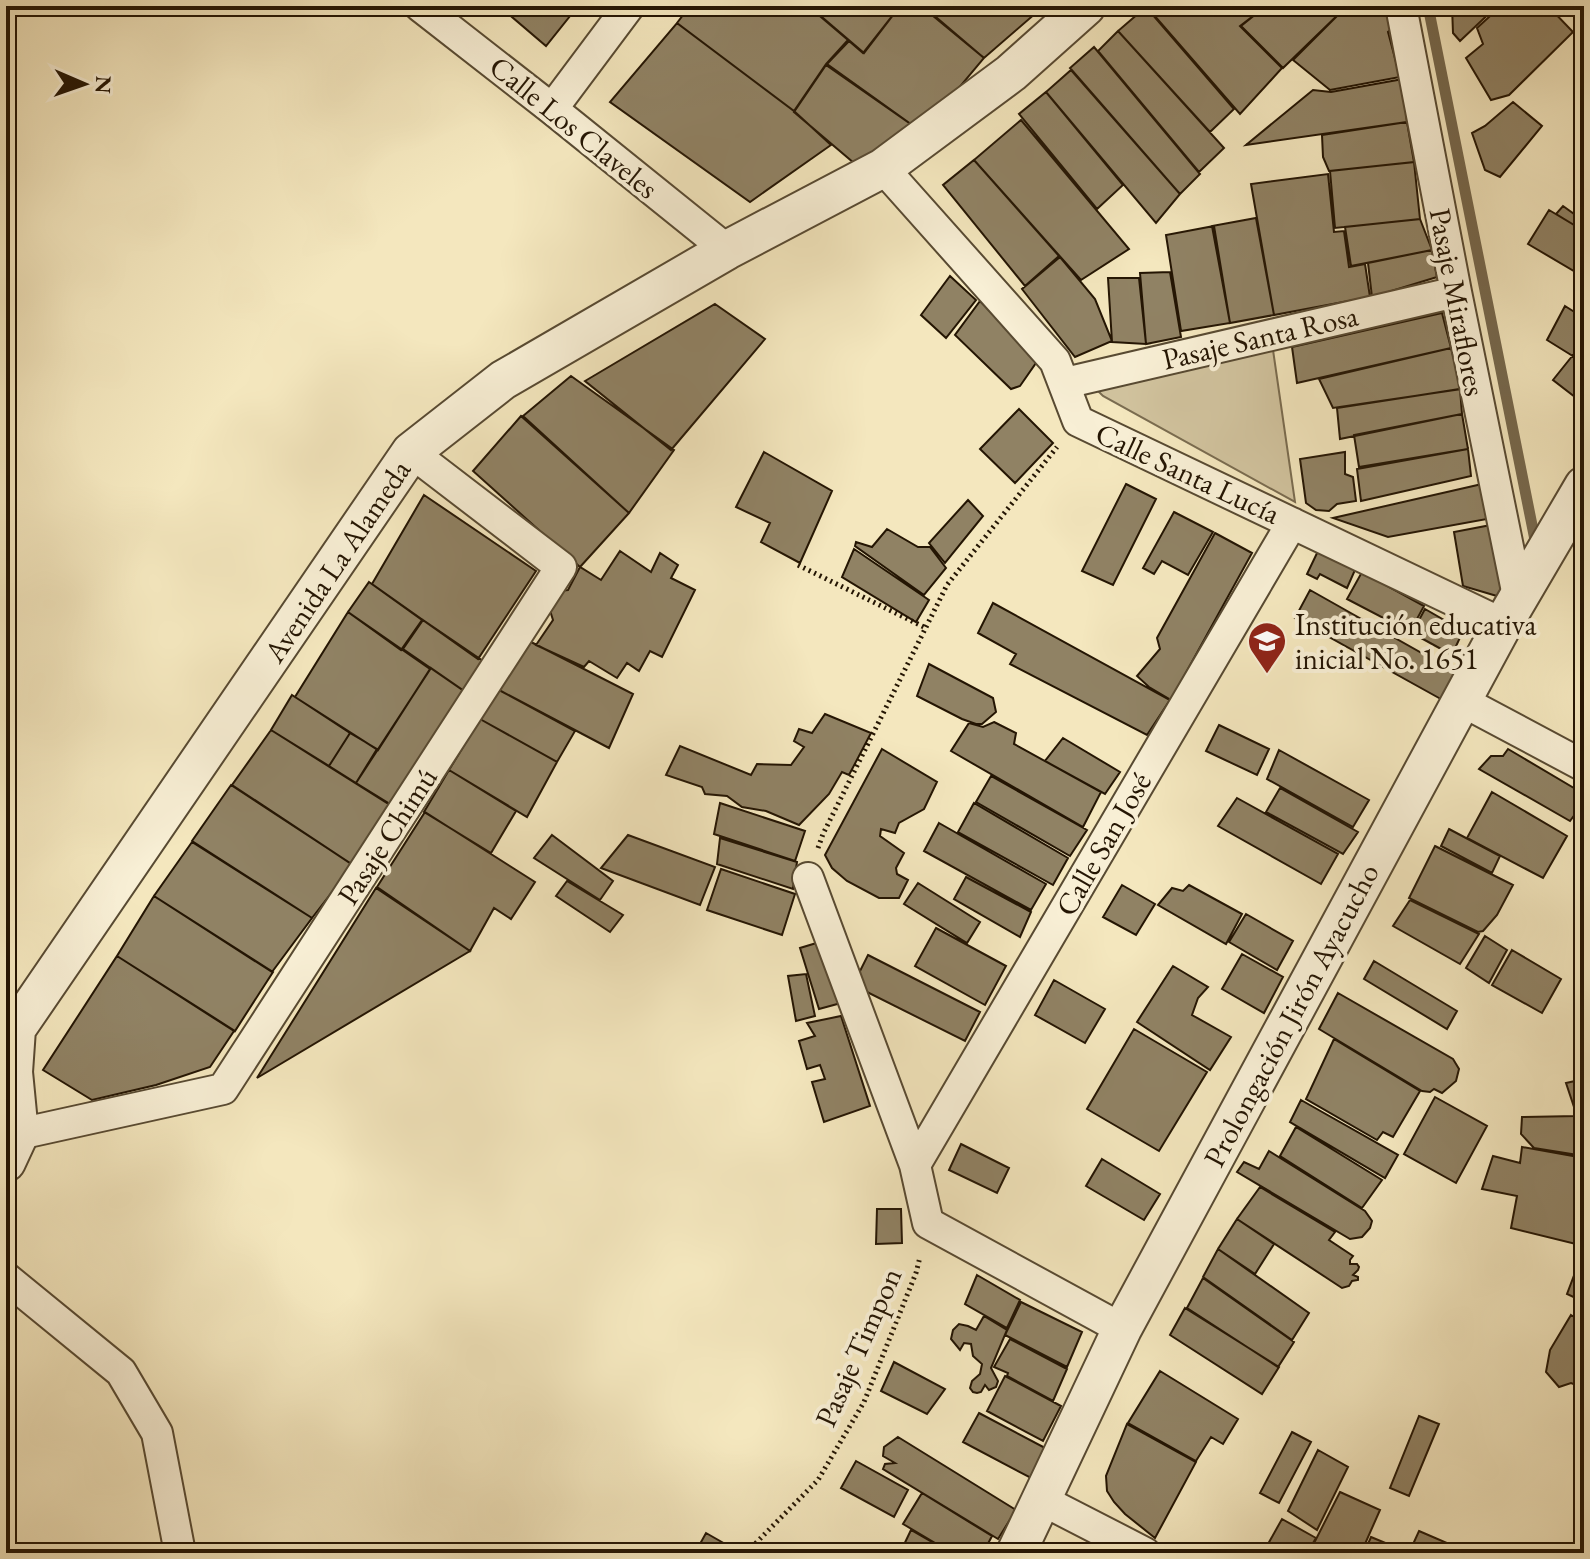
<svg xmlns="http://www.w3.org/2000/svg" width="1590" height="1559" font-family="'EB Garamond',serif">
<rect width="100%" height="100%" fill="#f4e7be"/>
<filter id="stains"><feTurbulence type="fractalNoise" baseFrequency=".0025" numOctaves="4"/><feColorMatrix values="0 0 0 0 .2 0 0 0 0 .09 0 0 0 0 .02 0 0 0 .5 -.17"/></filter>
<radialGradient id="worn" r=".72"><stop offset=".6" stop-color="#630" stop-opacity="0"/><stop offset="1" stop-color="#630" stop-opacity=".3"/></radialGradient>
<path fill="#d1c39e" stroke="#7a6c50" stroke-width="2" d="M1272 343 1295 502 1103 396 1094 387Z"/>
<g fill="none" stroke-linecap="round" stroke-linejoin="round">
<path stroke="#76684d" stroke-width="11" d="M1428 6 1535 540"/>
</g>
<path fill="#908264" stroke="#241503" stroke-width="2" d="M499 6H578L546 46Z
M690 6H808L848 40 826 64 794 111 677 23Z
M809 6H900L864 53Z
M900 6H921L984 58 922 132 827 64 849 41 863 53Z
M923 6H1044L984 58Z
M1146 6H1249L1257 13 1240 26 1282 68 1240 114Z
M1266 6H1347L1283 68 1241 26Z
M1347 6H1393L1402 21 1388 32 1400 77 1330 90 1293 60Z
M1452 6H1497L1460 41 1453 33Z
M1501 6H1548L1573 32 1509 95 1491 100 1466 58 1483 44 1477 28Z
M1146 7 1234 109 1210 132 1118 31Z
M677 23 794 111 831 145 750 202 610 102Z
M1118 31 1224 148 1199 172 1098 51Z
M1094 47 1200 174 1180 194 1070 68Z
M826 65 922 132 861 169 794 112Z
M1071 70 1180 194 1156 223 1046 92Z
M1403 79 1407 122 1246 145 1313 90 1331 92Z
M1046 92 1123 185 1097 209 1019 114Z
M1513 102 1542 126 1500 177 1485 170 1472 133 1485 126Z
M1021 120 1129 249 1081 280 974 160Z
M1407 122 1414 162 1329 171 1323 157 1322 135Z
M974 160 1059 256 1025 286 943 185Z
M1414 162 1420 219 1335 228 1330 171Z
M1328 174 1334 232 1344 231 1349 267 1365 264 1370 297 1274 315 1251 184Z
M1563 206 1577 216 1584 206V231L1556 214Z
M1549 210 1584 231V277L1528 244Z
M1256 218 1274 315 1230 323 1212 226Z
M1420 219 1432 250 1351 266 1345 227Z
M1214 226 1230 323 1181 331 1166 235Z
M1432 250 1437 277 1372 297 1368 263Z
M1060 257 1095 299 1112 341 1075 357 1022 289Z
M1170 272 1181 337 1146 344 1140 273Z
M950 276 976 300 946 338 921 315Z
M1108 278H1139L1146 344 1112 342Z
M980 301 1038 360 1020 386 1011 389 955 335Z
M715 304 765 339 671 450 585 381Z
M1565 306 1584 318V363L1547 340Z
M1442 313 1451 348 1297 383 1292 347Z
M1451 348 1462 389 1333 408 1319 379Z
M1573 355 1584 363V404L1553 380Z
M571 376 674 450 629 513 523 416Z
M1460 389 1462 414 1340 439 1337 408Z
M1019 409 1053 443 1015 483 980 449Z
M1462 414 1468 449 1359 467 1354 435Z
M521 416 629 513 580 567 473 471Z
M1468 449 1471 476 1361 501 1357 469Z
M764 452 832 491 800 563 761 542 770 523 736 507Z
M1345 452V474L1353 477 1356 501 1337 504 1329 511 1316 510 1306 503 1300 459Z
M1126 484 1156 499 1113 585 1082 571Z
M1482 484 1487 519 1388 537 1333 518Z
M424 495 536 571 478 659 372 584Z
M968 500 983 516 945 563 929 543Z
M1174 512 1213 532 1188 575 1162 561 1154 574 1143 568Z
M1491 525 1507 599 1463 586 1454 532Z
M887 529 918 547H930L946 568 924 595 855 546 856 542 872 547Z
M1215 533 1252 553 1171 700 1149 687 1137 676 1160 649 1157 638Z
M854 549 929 600 916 622 842 577Z
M1319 549 1355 570 1347 588 1320 574 1317 579 1307 574Z
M620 551 651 572 660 553 678 565 671 578 695 590 662 657 650 651 639 671 627 663 617 678 589 661 584 667 536 645 553 620 548 604 558 591 568 590 580 567 601 580Z
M1362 572 1424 606 1410 632 1347 599Z
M369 582 422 620 401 650 348 612Z
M1310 590 1471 681 1457 708 1295 618Z
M993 603 1170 700 1147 735 1010 664 1016 654 978 633Z
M1425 609 1463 631 1452 655 1412 633Z
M348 612 430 669 378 750 295 697Z
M423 620 486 663 467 693 403 649Z
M529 641 633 694 609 748 499 690Z
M929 664 993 698 996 712 982 724H976L962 719 917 696Z
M431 668 467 693 390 804 356 783Z
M499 690 575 731 557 762 480 719Z
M292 695 350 733 329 766 271 730Z
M825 714 871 733 849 775 842 772 829 794 799 825 766 811 742 807 727 796 705 794 702 787 666 775 680 746 751 775 757 764 791 765 804 747 794 741 799 729 812 733Z
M480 719 557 762 527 817 449 770Z
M994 722 1016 733 1014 744 1101 792 1083 827 951 751 969 723 983 727Z
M1219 725 1269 749 1257 775 1206 751Z
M271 730 390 805 353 865 232 785Z
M350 733 377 749 356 783 329 766Z
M1063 738 1120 772 1105 794 1045 761Z
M882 749 937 782 924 809 899 823 895 833 881 829 880 836 904 853 896 868 897 874 908 880 899 898H879L847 881 832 868 825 855Z
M1508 749 1584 794V802L1570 821 1479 769 1491 756H1503Z
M1279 750 1369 800 1353 827 1267 779Z
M449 770 516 811 491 853 424 812Z
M991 776 1087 830 1070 856 976 802Z
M231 785 353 865 312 918 192 841Z
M1280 788 1358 832 1343 854 1266 812Z
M1492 792 1567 836 1543 878 1467 838Z
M1237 798 1338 854 1321 884 1218 826Z
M720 803 805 831 795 861 714 834Z
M974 803 1068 858 1053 885 958 832Z
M425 812 535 882 511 919 494 908 470 951 377 887Z
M939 823 1046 884 1031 910 924 851Z
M1449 829 1500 856 1492 873 1441 846Z
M552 835 613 881 600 900 534 858Z
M628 835 715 867 700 905 601 868Z
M720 838 797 862 793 889 717 864Z
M192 842 312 918 272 972 154 896Z
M1435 846 1513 885 1497 915 1483 931 1478 932 1409 898Z
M721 869 795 894 782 935 707 910Z
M966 877 1031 912 1020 937 954 899Z
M567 881 623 915 610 932 556 896Z
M918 883 980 922 967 943 904 904Z
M1122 885 1155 904 1136 935 1103 917Z
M1189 885 1242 914 1226 944 1158 905 1172 888 1183 891Z
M376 888 470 951 257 1078Z
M154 896 273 972 235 1031 117 956Z
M1410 900 1479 934 1460 964 1393 926Z
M1246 914 1293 941 1277 970 1229 942Z
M936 928 1006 966 985 1005 915 966Z
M1485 936 1507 950 1489 983 1466 968Z
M823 941 841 1003 819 1009 800 948Z
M1512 950 1561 979 1542 1013 1492 985Z
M1242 954 1283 977 1264 1013 1222 989Z
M868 955 980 1012 965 1041 853 985Z
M117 956 234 1031 210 1067 156 1085 92 1100 43 1070Z
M1374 961 1457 1011 1447 1029 1364 979Z
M1173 966 1208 987 1198 998 1192 1015 1231 1037 1210 1070 1137 1022Z
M806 974 815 1016 796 1021 788 976Z
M1054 980 1105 1009 1085 1043 1035 1015Z
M1338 993 1453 1059 1459 1069 1456 1081 1442 1093 1434 1089 1430 1092 1422 1091 1319 1029Z
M841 1016 870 1106 824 1122 812 1082 825 1079 820 1065 807 1069 799 1041 815 1036 807 1023Z
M1134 1029 1207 1072 1159 1151 1087 1109Z
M1334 1039 1420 1091 1393 1137 1383 1132 1377 1140 1306 1099Z
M1584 1079V1156L1534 1148 1521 1134 1522 1117 1577 1116 1566 1083Z
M1435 1097 1487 1126 1456 1183 1404 1154Z
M1301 1100 1398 1155 1385 1178 1290 1122Z
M1296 1127 1382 1180 1362 1208 1280 1156Z
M961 1144 1009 1168 997 1193 949 1170Z
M1522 1147 1584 1158V1203L1582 1212H1584V1246L1511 1228 1517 1196 1482 1189 1493 1156 1520 1163Z
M1269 1151 1365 1211 1372 1221 1370 1228 1362 1237 1350 1239 1237 1172 1244 1162 1259 1169Z
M1102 1159 1160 1194 1144 1220 1086 1186Z
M1260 1187 1335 1232 1329 1240 1353 1256 1350 1260V1264H1357L1359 1267 1358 1270 1353 1275 1358 1277V1280L1352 1281 1349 1286 1342 1288 1237 1219Z
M877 1209H901L902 1243 876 1244Z
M1237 1219 1274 1244 1255 1274 1218 1249Z
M1218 1249 1309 1313 1292 1340 1203 1277Z
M1584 1249V1302L1567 1294Z
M977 1275 1020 1300 1007 1328 965 1304Z
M1203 1278 1294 1342 1278 1367 1187 1308Z
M1021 1302 1082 1332 1067 1367 1005 1335Z
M1185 1308 1279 1367 1262 1394 1170 1335Z
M1571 1315 1584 1323V1388L1571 1383 1559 1387 1546 1372 1550 1350Z
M984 1316 1007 1330 991 1368 998 1381 996 1387 989 1390 985 1385 981 1392 977 1393 973 1392 970 1388 972 1381 980 1374 982 1364 973 1356 971 1344 964 1343 960 1350 951 1339 953 1330 959 1324 968 1326 976 1330Z
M1010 1339 1067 1369 1053 1401 1007 1376 1008 1373 994 1367Z
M894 1362 945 1389 927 1414 881 1391Z
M1160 1371 1238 1419 1223 1444 1211 1437 1196 1461 1128 1423Z
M1005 1376 1061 1406 1043 1441 987 1411Z
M979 1413 1047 1449 1031 1478 963 1442Z
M1419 1416 1439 1424 1409 1496 1390 1488Z
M1127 1424 1196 1462 1155 1538 1125 1514 1114 1502 1107 1491 1106 1476Z
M1292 1432 1311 1442 1279 1503 1260 1493Z
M898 1437 1016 1510 998 1539 883 1469 885 1464 895 1463 883 1456 884 1447Z
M1318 1450 1348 1467 1317 1530 1288 1511Z
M856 1461 908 1490 894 1517 841 1488Z
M1340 1492 1380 1510 1361 1553H1309Z
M922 1493 992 1536 983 1553H952L903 1524Z
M1282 1519 1316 1538 1307 1553H1263Z
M911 1530 951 1553H900Z
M1419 1531 1447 1543 1443 1553H1409Z
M706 1533 741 1553H695Z
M1371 1537 1400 1549 1398 1553H1364Z"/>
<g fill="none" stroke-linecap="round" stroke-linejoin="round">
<g stroke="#584a32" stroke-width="34">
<path id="minor" d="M420 6 552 109 727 250
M1401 6 1456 292 1518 596
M552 109 629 6
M883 168 1055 361 1078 421 1503 624
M1065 383 1456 292
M1462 701 1584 766
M808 878 915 1165 928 1223 1122 1329
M19 1134 223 1089 561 567 411 452
M915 1165 1292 523
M6 1278 121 1372 157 1433 180 1553
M1042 1500 1145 1553"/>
</g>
<g stroke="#584a32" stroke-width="42">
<path id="tertiary" d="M6 1162 19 1134 13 1072 16 1029 411 452 503 380 727 250 883 168 1011 73 1086 6
M1016 1553 1122 1329 1503 624 1584 486"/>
</g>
<path stroke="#241503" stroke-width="5" stroke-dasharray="2 4" stroke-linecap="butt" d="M798 565 926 628
M818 848 823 834 947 585 1057 447
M749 1553 750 1549 818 1480 864 1402 916 1273 920 1257"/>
<use href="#minor" stroke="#f8efd5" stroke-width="30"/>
<use href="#tertiary" stroke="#f8efd5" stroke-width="38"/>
</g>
<defs>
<g id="school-pin" transform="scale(2)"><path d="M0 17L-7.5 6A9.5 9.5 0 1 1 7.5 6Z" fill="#8f2418" stroke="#f8efd5"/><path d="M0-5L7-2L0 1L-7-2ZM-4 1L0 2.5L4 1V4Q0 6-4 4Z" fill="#fff"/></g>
</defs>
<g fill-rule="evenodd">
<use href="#school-pin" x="1267" y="641"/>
</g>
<g text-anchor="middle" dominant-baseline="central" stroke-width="8" stroke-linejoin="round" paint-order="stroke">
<g font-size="30" fill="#241503" stroke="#f8efd5">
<text transform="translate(574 127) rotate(39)">Calle Los Claveles</text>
<text transform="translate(1458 302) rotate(79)">Pasaje Miraflores</text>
<text transform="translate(1260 337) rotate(-13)">Pasaje Santa Rosa</text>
<text transform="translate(1188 473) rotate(25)">Calle Santa Lucía</text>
<text transform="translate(337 561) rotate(-56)">Avenida La Alameda</text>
<text transform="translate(387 836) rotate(-57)">Pasaje Chimú</text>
<text transform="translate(1103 844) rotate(-60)">Calle San José</text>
<text transform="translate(1291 1015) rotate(-62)">Prolongación Jirón Ayacucho</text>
<text transform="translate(858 1347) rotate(-66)">Pasaje Timpon</text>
</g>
<g font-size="30" fill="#241503" stroke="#f8efd5" text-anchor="start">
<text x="1295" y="624">Institución educativa<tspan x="1295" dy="34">inicial No. 1651</tspan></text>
</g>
</g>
<rect width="1590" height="1559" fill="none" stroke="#f4e7be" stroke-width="32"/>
<rect x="8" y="8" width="1574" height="1543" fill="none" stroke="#241503" stroke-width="4"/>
<rect x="16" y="16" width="1558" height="1527" fill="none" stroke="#241503" stroke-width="2"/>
<g transform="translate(84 84) rotate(92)" stroke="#f8efd5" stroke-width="6" paint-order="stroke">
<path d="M0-6L14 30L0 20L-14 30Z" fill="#241503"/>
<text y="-12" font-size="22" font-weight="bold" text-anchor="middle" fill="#241503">N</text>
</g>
<rect width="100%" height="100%" filter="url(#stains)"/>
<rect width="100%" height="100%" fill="url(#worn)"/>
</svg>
